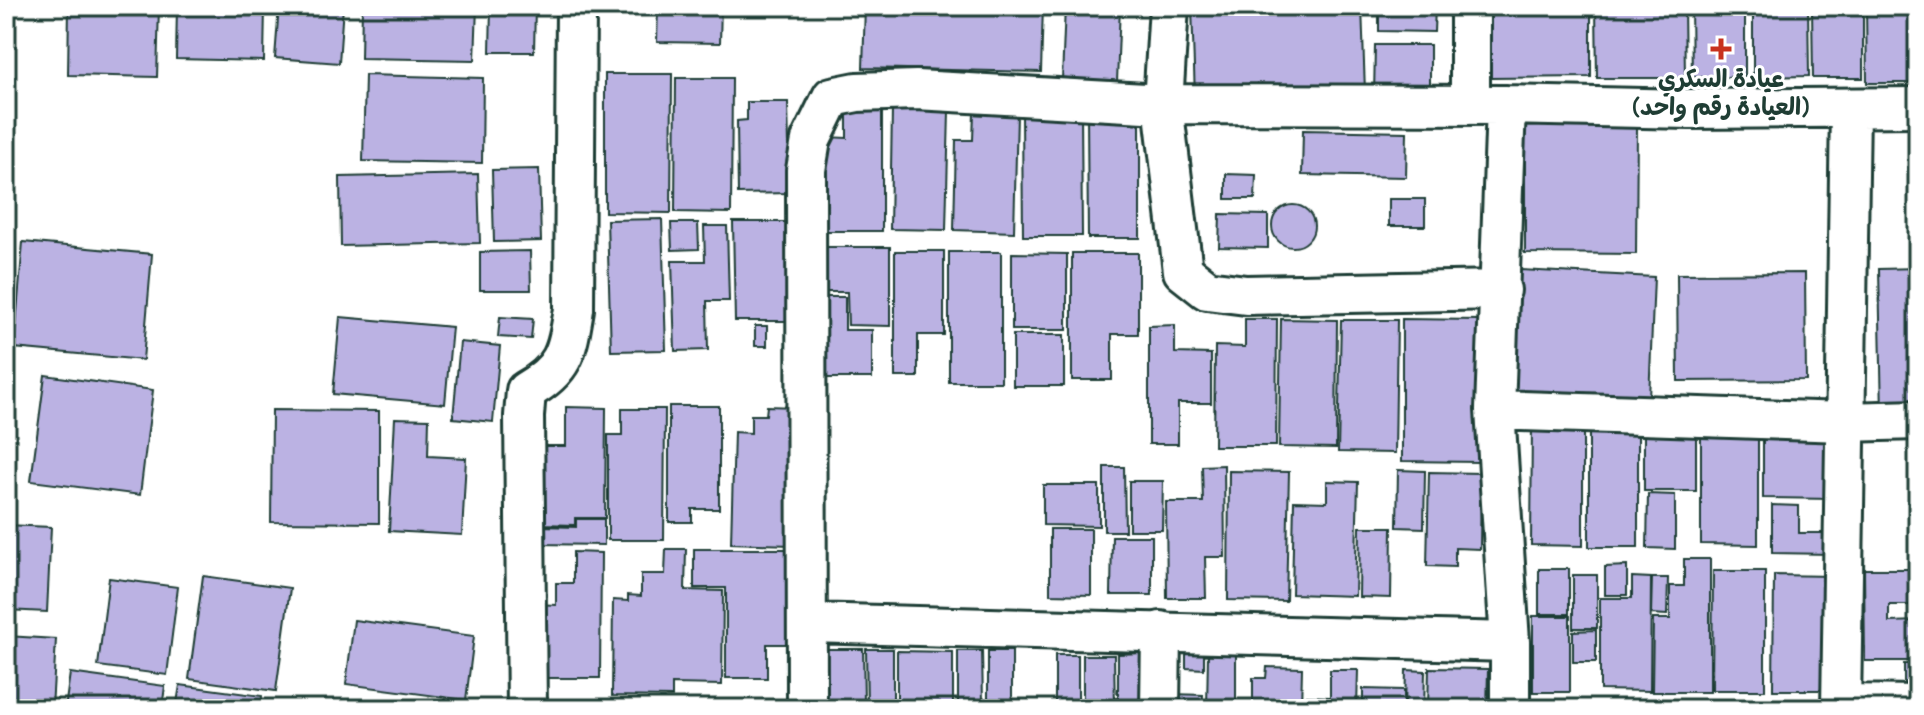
<svg xmlns="http://www.w3.org/2000/svg" width="1924" height="715" font-family="'Patrick Hand','Playpen Sans Arabic',sans-serif">
<rect width="100%" height="100%" fill="#fff"/>
<filter id="ink" filterUnits="userSpaceOnUse"><feTurbulence type="fractalNoise" baseFrequency=".0125" numOctaves="2"/><feDisplacementMap in="SourceGraphic" scale="16" xChannelSelector="R" yChannelSelector="G"/><feConvolveMatrix kernelMatrix="1 2 1 2 8 2 1 2 1" color-interpolation-filters="sRGB"/></filter>
<g filter="url(#ink)">
<path fill="#bbb2e3" stroke="#1f3d34" stroke-width="2" d="M6 6H12V37H6Z
M69 6H159L157 77 68 75Z
M177 6H265L264 61 176 59Z
M279 6H343L339 63 275 58Z
M362 6H477L475 60 361 58Z
M491 6H535L534 52H490Z
M658 6H721L720 43 657 42Z
M865 6H1043L1041 72 863 68Z
M1065 6H1120L1117 82 1062 80Z
M1192 6H1362L1365 92 1195 98Z
M1379 6H1435L1434 32 1379 31Z
M1490 6H1591V77L1491 78Z
M1596 6H1684L1685 78H1597Z
M1691 6H1745V77H1692Z
M1753 6H1808L1809 76 1753 77Z
M1812 6H1863V78H1813Z
M1866 6H1918V83H1867Z
M1375 45H1430V97H1374Z
M605 74H672L671 213 605 212Z
M365 75 483 78 482 163 363 161Z
M676 78H732L731 213 675 212Z
M6 84 7 223H6Z
M747 102H788L790 193 738 194 737 121 747 120Z
M892 110 949 111 946 230 890 229Z
M847 111H882V231H827V137L847 138Z
M1087 111H1140V238H1088Z
M1022 112H1081L1082 236H1023Z
M974 113 1017 114 1014 232 954 230 956 140H973Z
M1525 124 1637 125 1636 254 1525 253Z
M1303 130 1407 132 1406 177 1302 175Z
M539 169 541 241 494 242 492 170Z
M478 174 480 243 341 246 340 177Z
M1226 174 1256 175 1255 199H1226Z
M1389 199H1425V226H1389Z
M1272 226a21 21 0 1 1 42 0a21 21 0 1 1-42 0Z
M1220 214 1268 215V248L1219 247Z
M662 219 666 350 611 351 607 220Z
M733 222H790L791 321H735Z
M671 223H698L699 249 672 250Z
M704 226H727L729 301H707L708 350 675 351 672 261H705Z
M23 242 152 254 143 360 14 348Z
M827 247H890V326L848 325 847 292H826Z
M530 251 531 290H480V252Z
M895 251H944V335H918V377H895Z
M949 252H1001V382H949Z
M1012 253 1067 254V330H1012Z
M1072 253H1138V334H1112V380H1072Z
M1918 268V407L1882 414 1879 269Z
M1520 270 1654 277 1649 399 1515 393Z
M1805 273 1806 380 1678 381 1677 274Z
M827 297H845V330H872V378H826Z
M340 317 452 327 445 404 333 394Z
M500 317 533 319 531 339 498 337Z
M1245 319H1277L1276 446H1214L1215 346 1245 347Z
M1281 319 1337 320 1336 448 1279 447Z
M1402 319 1479 320V462L1402 461Z
M1341 320H1397L1395 453 1338 452Z
M1175 325V353L1211 354V403H1178V444H1149V326Z
M755 326H767V346H755Z
M1013 335H1064V386H1013Z
M460 342 500 346 493 422 453 418Z
M45 375 153 390 140 495 31 481Z
M669 406H719V509H692V522H669Z
M767 406 796 407 792 545 731 543 734 432 751 433V415H766Z
M566 407 606 408 605 518H575V525L541 524V446H566Z
M622 409H665L664 540H608V435H622Z
M272 410 379 411V523L271 522Z
M395 418 429 419 428 456 466 458 462 535 389 531Z
M1532 422H1583V546L1531 545Z
M1589 422 1638 423V547H1589Z
M1701 424H1758V545L1701 544Z
M1644 427 1696 428V491H1644Z
M1763 439 1833 440V499L1763 498Z
M1224 465 1225 557H1205L1206 598H1167L1166 502H1203L1202 466Z
M1104 467H1124L1125 531H1104Z
M1398 470 1425 471 1424 528 1397 527Z
M1229 471 1289 472 1286 601 1228 600Z
M1429 472 1481 473 1480 549 1455 548V567L1427 566Z
M1129 481H1163L1162 530H1129Z
M1327 481 1358 482 1355 596 1292 594 1294 501 1327 502Z
M1043 485H1099V526L1043 525Z
M1648 494 1675 495V549L1647 548Z
M1772 505 1799 506V533H1831V554L1772 553Z
M576 519H604V545L539 544 540 526 576 527Z
M6 525 51 527 47 612 6 610Z
M1360 527H1392L1391 598 1359 597Z
M1050 529H1091V595L1050 594Z
M1112 536H1152V595H1111Z
M666 549H686L685 590 723 591 722 685 672 684V697L612 696 613 600 628 601V595L641 596V574H665Z
M694 549H787L788 644H767V678H726V588H694Z
M573 552 601 553 600 678H535L536 604 556 605V583H573Z
M1684 559H1710V692H1652L1653 619H1670V586H1684Z
M1627 566V595H1605V567Z
M1539 569H1569V614H1539Z
M1864 569H1918V605H1889V622L1918 621V661H1865Z
M1713 571H1765V690H1712Z
M1573 575H1597V628H1573Z
M1774 575 1833 576V690H1773Z
M203 576 290 588 276 691 189 679Z
M1632 577 1651 578 1650 691 1600 690V598H1632Z
M109 578 178 587 167 675 98 666Z
M1652 578H1668L1667 615 1651 614Z
M1533 616H1570V692H1533Z
M354 620 474 636 466 700 346 684Z
M1596 630V662H1573V631Z
M6 636 56 639 52 709H6Z
M827 649H863L864 703H828Z
M866 649H893V704H867Z
M897 651 953 652V709H897Z
M958 651H982L983 704H958Z
M988 651H1012V703H988Z
M1144 653 1145 709H1118V654Z
M1186 653 1204 654V669L1186 668Z
M1208 654H1236V709H1207Z
M1055 655H1078V705H1055Z
M1083 655H1114L1115 709H1083Z
M1904 664H1918V690H1904Z
M1267 667 1302 668 1301 709H1239V703H1253V678H1266Z
M1429 668 1488 669 1487 709H1428Z
M1330 670H1358L1357 709H1305V696L1330 697Z
M1406 670 1425 671 1424 709H1405Z
M70 673 165 686 162 709H65Z
M180 685 262 696 261 709H176Z
M1363 689 1404 690V709H1363Z
M1172 694 1203 695 1202 709H1172Z
M960 707H1016V709H960Z
M1079 707V709H1021V708Z"/>
<g fill="none" stroke-linecap="round" stroke-linejoin="round">
<g stroke="#1f3d34" stroke-width="44">
<path id="minor" d="M1169 6 1163 104 1183 271 1207 290 1246 295 1501 290
M1470 105V6
M1506 105 1495 410 1510 642V709
M1495 410 1845 422 1918 420
M809 623 1510 642
M1841 704 1918 705
M527 709 524 416 526 391C565 369 567 352 574 309L576 6
M807 709 806 170 811 140 832 97 857 92 916 90 1163 104 1506 105 1690 109 1918 107
M1160 709 1161 631
M1841 709 1850 108"/>
</g>
<use href="#minor" stroke="#fff" stroke-width="38"/>
</g>
</g>
<path fill="#c8321e" stroke="#fff" stroke-width="3" d="M1717 37h8v8h8v8h-8v8h-8v-8h-8v-8h8z"/>
<g text-anchor="middle" dominant-baseline="central" stroke-width="6" stroke-linejoin="round" paint-order="stroke">
<g font-size="24" font-weight="bold" fill="#1f3d34" stroke="#fff">
<text x="1721" y="78">عيادة السكري<tspan x="1721" dy="28">(العيادة رقم واحد)</tspan></text>
</g>
</g>
<rect width="1924" height="715" fill="none" stroke="#fff" stroke-width="32"/>
<rect x="16" y="16" width="1892" height="683" fill="none" stroke="#1f3d34" stroke-width="3" filter="url(#ink)"/>
</svg>
